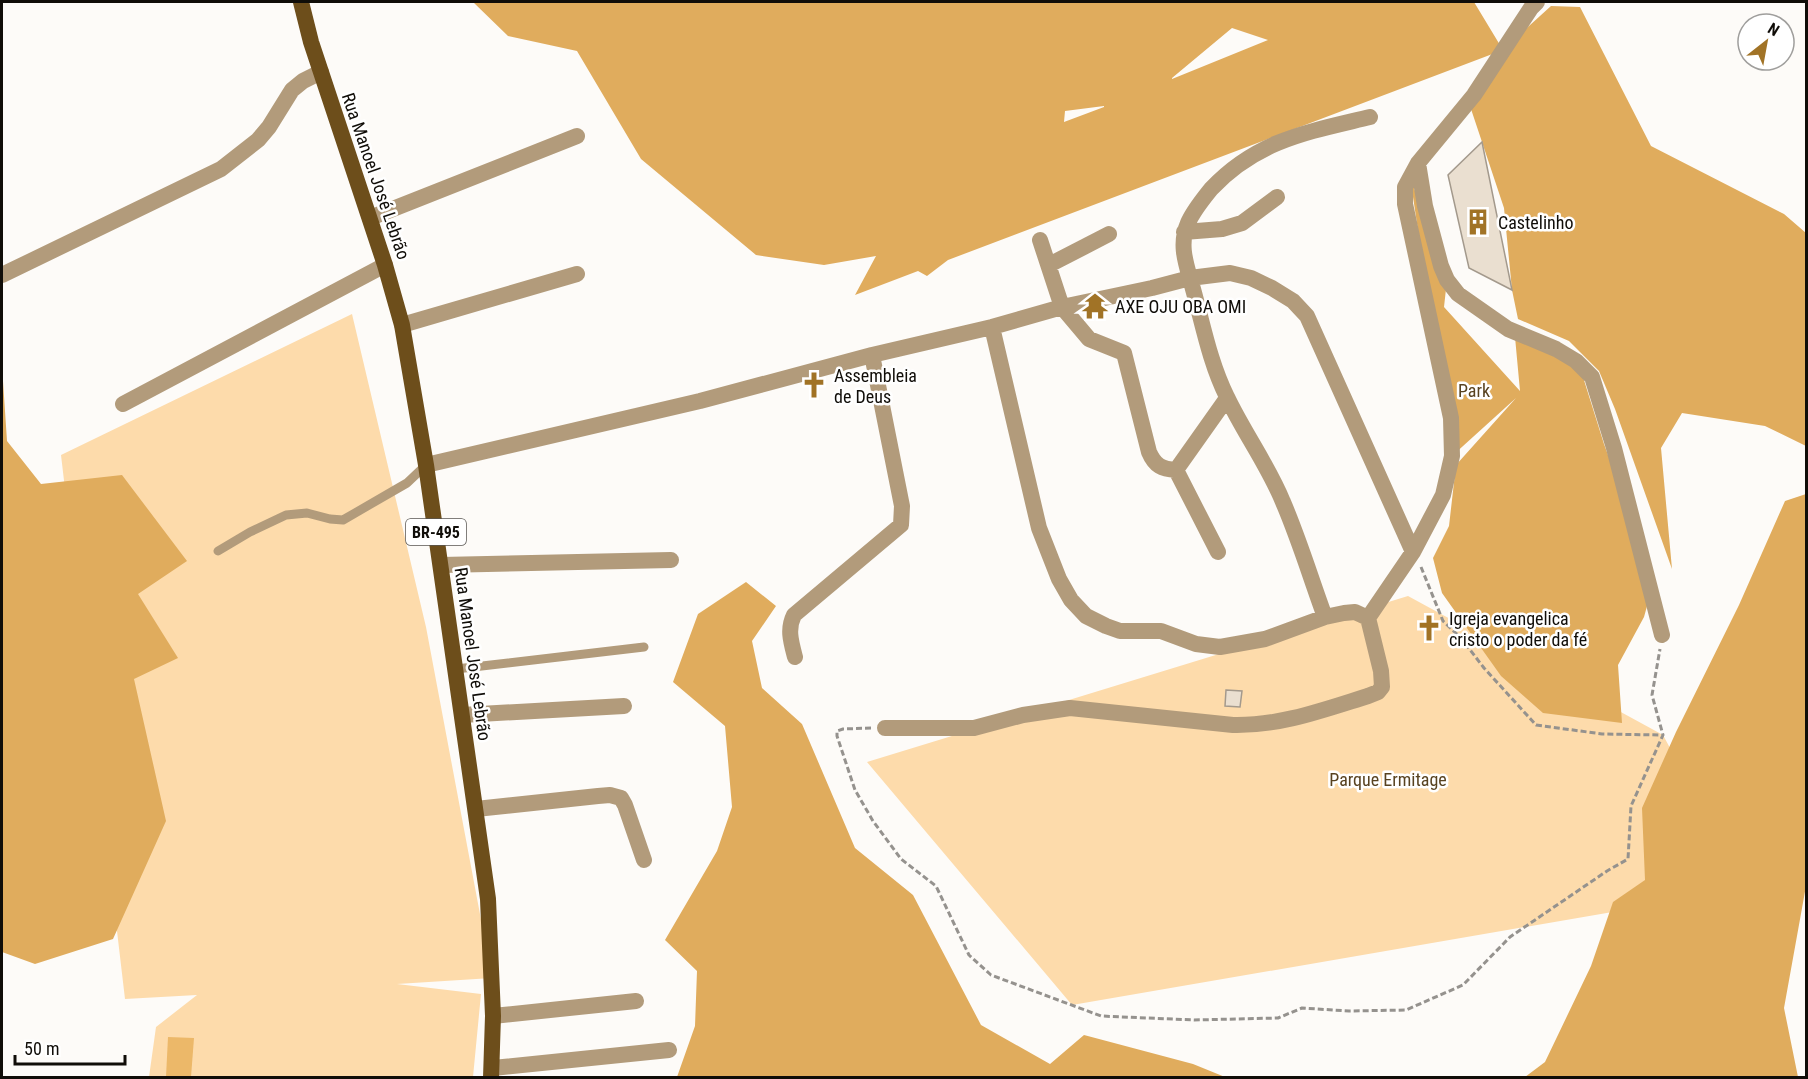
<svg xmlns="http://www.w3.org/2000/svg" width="1808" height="1079" font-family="'Roboto Condensed',sans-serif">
<rect width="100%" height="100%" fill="#fdfbf8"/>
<path fill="#fddbab" d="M352 314 426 627 492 978 397 984 481 994 473 1077H149L156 1027 197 995 125 999 61 455Z
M1408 596 1663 735 1746 889 1072 1005 867 762Z"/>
<path fill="#e0ac5d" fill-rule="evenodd" d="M473 2H1474L1503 50 948 260 927 276 918 271 855 295 876 256 824 265 756 255 641 159 577 51 508 36ZM1232 28 1268 40 1172 79V78ZM1104 106V107L1064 122 1065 111Z
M1551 6 1580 7 1651 146 1784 214 1806 233V446L1765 426 1682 413 1661 448 1672 569 1615 409 1599 371 1569 341 1518 319 1512 290 1504 208 1471 109 1507 46Z
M1410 177 1447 280 1444 307 1520 391 1515 337 1559 355 1583 377 1604 444 1654 581 1644 617 1618 665 1622 723 1543 713 1501 676 1442 593 1433 558 1449 526 1456 465 1516 398 1452 456Z
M2 366 7 441 41 484 122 475 187 561 138 594 178 658 134 679 166 821 113 939 35 964 2 952Z
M1806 494V886L1784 1008 1798 1077H1525L1545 1062 1591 966 1613 902 1645 880 1642 808 1676 732 1739 605 1785 501Z
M746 582 776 606 752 641 762 688 802 724 855 848 913 895 981 1025 1050 1064 1084 1035 1193 1064 1225 1077H677L695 1026 697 971 665 940 717 851 732 807 725 726 673 682 698 614Z"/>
<path fill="#ecb869" d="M168 1037 194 1038 191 1077H166Z"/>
<path fill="#eadfd0" stroke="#a3998c" stroke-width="1.5" d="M1482 142 1512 290 1469 268 1448 175Z
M1226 690 1242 691 1240 707 1225 706Z"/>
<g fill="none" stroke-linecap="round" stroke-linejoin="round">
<path stroke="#95928e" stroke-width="3" stroke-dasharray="6 3" stroke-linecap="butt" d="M1421 567 1443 621 1461 638 1484 668 1536 725 1602 734 1663 735
M871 728 843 729 837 731V736L855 790 873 821 901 859 936 886 969 955 991 975 1101 1016 1194 1020 1278 1018 1302 1008 1349 1011 1406 1010 1463 985 1510 937 1607 871 1628 859 1631 806 1663 735 1652 695 1660 649"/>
<path stroke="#b29b7b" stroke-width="9" d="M218 551 250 532 286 515 307 513 330 519 343 520 407 483 426 465
M456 669 644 647"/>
<path stroke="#b29b7b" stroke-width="16" d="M1418 163 1425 206 1441 266 1447 280 1458 294 1508 329 1556 349 1576 361 1592 377 1614 448 1662 635
M370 218 577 136
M1184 232 1222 229 1242 223 1277 197
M1040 240 1062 307 1089 339 1124 353 1149 452C1155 466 1162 469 1176 470L1227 398
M1049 265 1109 234
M2 275 221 169 258 140 269 127 292 90 303 81 321 72
M402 325 577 274
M123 404 385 265
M426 465 700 401 872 355 992 327 1062 307 1152 288 1190 278 1230 273 1251 278 1272 288 1293 301 1307 316 1413 552
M1176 470 1218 552
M441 565 671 560
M1325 617C1311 579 1299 539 1283 502 1268 465 1244 433 1227 397 1210 363 1203 325 1193 289 1187 266 1178 246 1188 223 1193 211 1203 199 1211 189 1257 140 1308 132 1370 117
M1368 618 1413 552 1443 495 1452 456 1451 418 1405 204V187L1418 163 1474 95 1531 8 1537 2
M795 657C791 642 787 629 794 615L901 525 902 506 872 355
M462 715 624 706
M885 728H974L1023 715 1070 708 1233 725C1280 726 1323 710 1368 696L1378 692 1382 687 1381 671 1368 618 1355 612 1344 613 1325 617 1265 639 1220 647 1196 644 1161 631H1120L1106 626 1086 616 1071 600 1059 579 1039 528 992 327
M476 809 598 796 610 795 621 798 625 805 644 860
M493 1016 636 1001
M493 1068 669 1050"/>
<path stroke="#6d4e1b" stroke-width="16" d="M301 2 311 42 385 265 402 325 426 465 488 899 493 1016 491 1078"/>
</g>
<defs>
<g id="building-bare" transform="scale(2.07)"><path d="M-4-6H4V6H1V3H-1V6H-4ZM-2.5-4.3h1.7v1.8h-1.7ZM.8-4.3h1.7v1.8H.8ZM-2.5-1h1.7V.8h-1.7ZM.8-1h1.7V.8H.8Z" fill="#a17326" stroke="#fff" stroke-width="2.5" paint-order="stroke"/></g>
<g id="temple-bare" transform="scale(2.07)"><path d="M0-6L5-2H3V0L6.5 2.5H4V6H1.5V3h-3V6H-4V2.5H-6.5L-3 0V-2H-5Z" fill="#a17326" stroke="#fff" stroke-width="2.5" paint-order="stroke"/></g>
<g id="church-bare" transform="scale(2.07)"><path d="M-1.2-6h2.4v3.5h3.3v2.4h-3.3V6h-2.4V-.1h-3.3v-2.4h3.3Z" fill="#a17326" stroke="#fff" stroke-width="2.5" paint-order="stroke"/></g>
</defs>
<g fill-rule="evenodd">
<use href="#building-bare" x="1478" y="222"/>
<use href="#temple-bare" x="1095" y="306"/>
<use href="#church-bare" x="814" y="385"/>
<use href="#church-bare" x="1429" y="628"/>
</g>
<g text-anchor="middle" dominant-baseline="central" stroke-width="5" stroke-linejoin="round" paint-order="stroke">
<rect fill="#fff" stroke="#585652" stroke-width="1.5" x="406" y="519" width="60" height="26" rx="4.5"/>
<g font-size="16" font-weight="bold" fill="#100d08">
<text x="436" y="532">BR-495</text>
</g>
<g font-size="18" fill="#100d08" stroke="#fff">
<text transform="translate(376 176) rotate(71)">Rua Manoel José Lebrão</text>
<text transform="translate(473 654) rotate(82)">Rua Manoel José Lebrão</text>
</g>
<g font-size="18" fill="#100d08" stroke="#fff" text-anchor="start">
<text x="1498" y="222">Castelinho</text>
<text x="1115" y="306">AXE OJU OBA OMI</text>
<text x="834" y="375">Assembleia<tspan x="834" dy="21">de Deus</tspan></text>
<text x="1449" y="618">Igreja evangelica<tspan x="1449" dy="21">cristo o poder da fé</tspan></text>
</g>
<g font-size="18" fill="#584220" stroke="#fff">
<text x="1474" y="390">Park</text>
<text x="1388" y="779">Parque Ermitage</text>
</g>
</g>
<rect width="1808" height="1079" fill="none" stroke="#100d08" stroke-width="6"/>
<g transform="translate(1766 42) rotate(31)"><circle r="28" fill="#ffffff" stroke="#9f9e9c" stroke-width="1.5"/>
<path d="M0-4.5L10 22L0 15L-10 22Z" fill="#a17326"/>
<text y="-9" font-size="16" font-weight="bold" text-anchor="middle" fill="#100d08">N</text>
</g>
<path d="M15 1055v9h110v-9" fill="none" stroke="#100d08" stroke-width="3"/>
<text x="24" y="1055" font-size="18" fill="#100d08" stroke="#ffffff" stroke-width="4.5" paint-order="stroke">50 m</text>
</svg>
